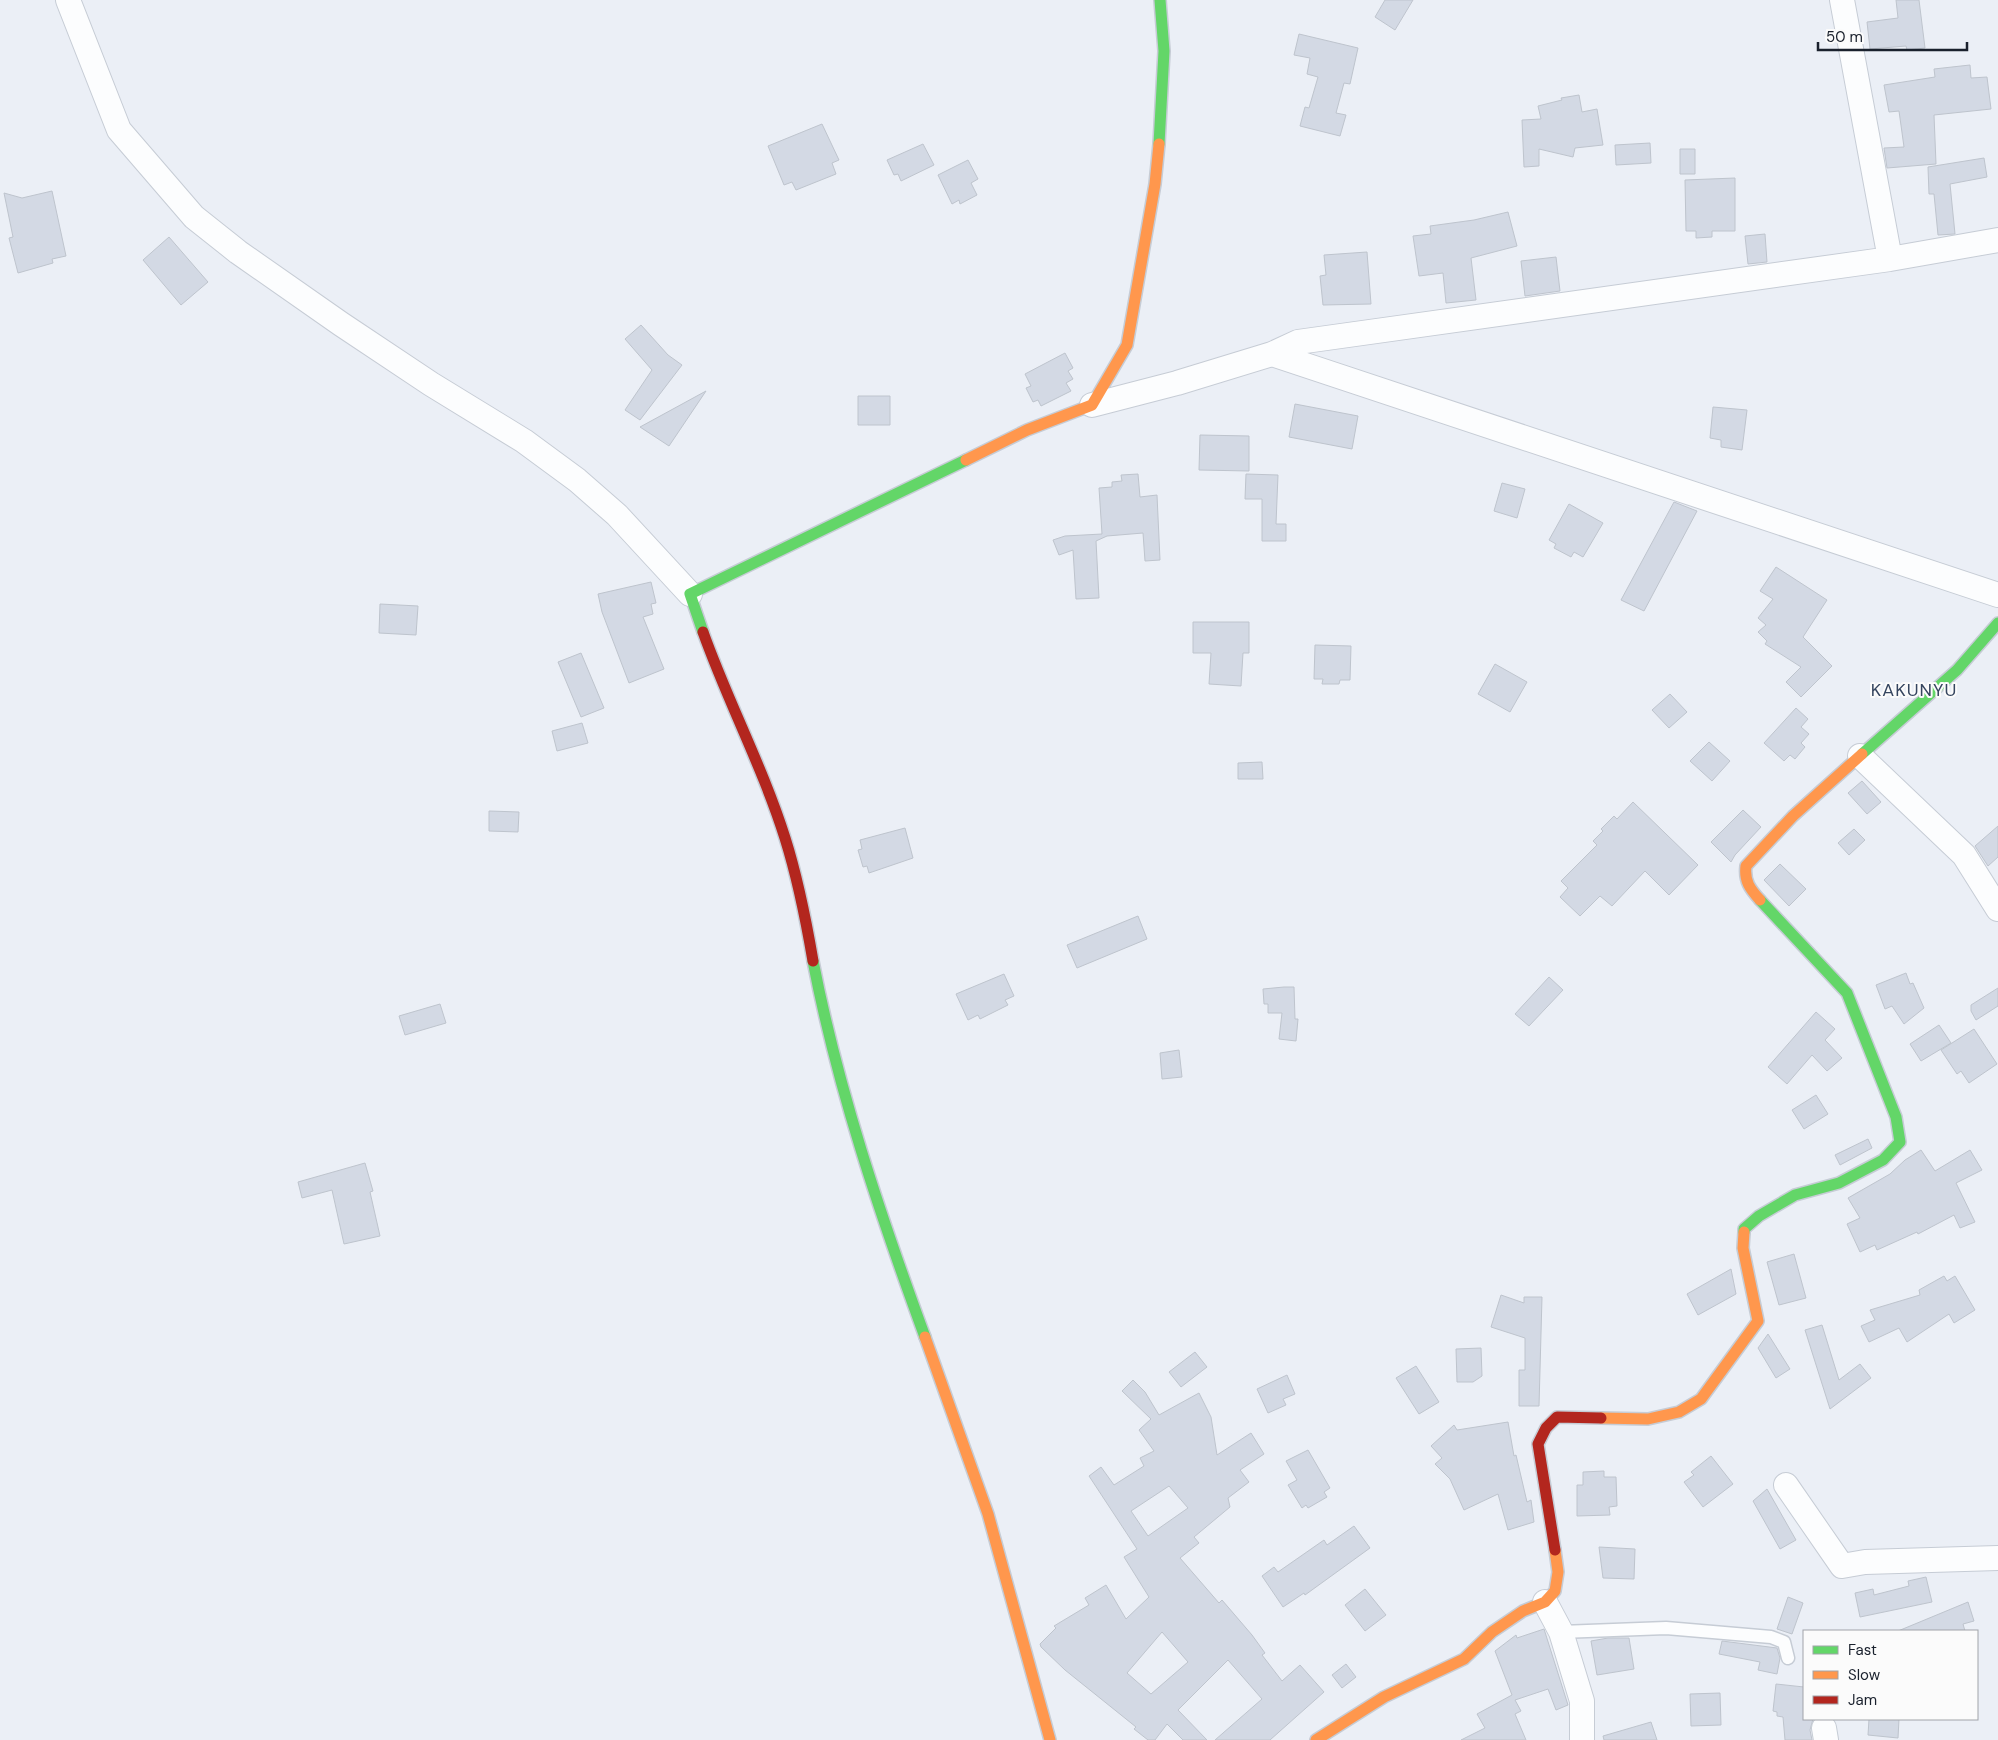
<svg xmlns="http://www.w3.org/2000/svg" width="1998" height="1740" font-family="'DM Sans',sans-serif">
<rect width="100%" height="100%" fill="#ebeff6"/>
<path fill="#d3d9e4" stroke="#bec4cd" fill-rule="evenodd" d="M1385 0H1413L1395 30 1375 17Z
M1896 0H1919L1925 48 1907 50 1906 46 1870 49 1867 22 1898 18Z
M1299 34 1358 48 1350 84 1344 83 1336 113 1346 115 1340 136 1300 126 1305 107 1309 108 1318 77 1307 74 1310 58 1294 55Z
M1970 65 1971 78 1987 77 1991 109 1934 115 1936 164 1887 168 1884 148 1904 147 1899 111 1889 112 1884 85 1935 77 1934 69Z
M1579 95 1582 112 1597 109 1603 145 1575 148 1573 157 1539 149V166L1524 167 1522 120 1541 119 1538 106 1562 100 1561 98Z
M822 124 839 160 832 163 836 174 796 190 792 182 784 185 768 146Z
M1650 143 1651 163 1616 165 1615 145Z
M923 144 934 165 901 181 898 174 894 175 887 160Z
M1680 149H1695V174H1680Z
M1984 158 1987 177 1950 184 1955 234 1938 235 1934 194H1929L1928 167Z
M968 160 978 179 971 183 977 195 960 204 959 200 952 204 938 175Z
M1735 178V231H1712V237L1696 238V231H1686L1685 180Z
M52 191 66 256 52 259 53 263 18 273 9 238 13 237 4 193 22 198Z
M1508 212 1517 246 1471 258 1476 300 1446 303 1443 273 1419 276 1413 236 1431 234 1430 226 1474 220Z
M1765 234 1767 262 1748 264 1745 236Z
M169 237 208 282 181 305 143 260Z
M1367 252 1371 304 1323 305 1320 276 1326 275 1324 255Z
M1556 257 1560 291 1525 296 1521 261Z
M641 325 668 355 682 365 640 420 625 410 652 370 625 339Z
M1065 353 1073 368 1068 371 1073 379 1066 383 1071 391 1041 406 1038 400 1033 402 1026 388 1031 386 1025 374Z
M706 391 669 446 640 427Z
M858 396H890V425H858Z
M1295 404 1358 416 1352 449 1289 437Z
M1713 407 1747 410 1742 450 1721 447V440L1710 438Z
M1200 435 1249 436V471L1199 470Z
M1138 474 1140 497 1157 495 1160 560 1145 561 1143 533 1107 536 1096 541 1099 598 1076 599 1073 550 1059 555 1053 540 1065 536 1102 534 1099 488 1112 487V482L1122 481 1121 475Z
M1246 474 1278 475 1276 524H1286V541H1262V499H1245Z
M1502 483 1525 489 1517 518 1494 511Z
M1674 502 1697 511 1644 611 1621 600Z
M1569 504 1603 523 1583 557 1574 552 1571 557 1554 548 1556 544 1549 540Z
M1776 567 1827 600 1803 637 1832 666 1801 697 1786 682 1801 667 1765 644 1767 641 1758 632 1766 625 1758 618 1773 599 1760 591Z
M651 582 656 603 651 604 653 614 643 617 664 669 629 683 602 612 598 594Z
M380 604 418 606 416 635 379 633Z
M1193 622H1249V653H1243L1241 686 1209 684 1211 653H1193Z
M1315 645 1351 646 1350 680H1340L1339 684H1322L1323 679H1314Z
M581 653 604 708 581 717 558 662Z
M1495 664 1527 682 1510 712 1478 694Z
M1670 694 1687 712 1669 728 1652 710Z
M1796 708 1808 719 1801 727 1809 734 1801 743 1805 747 1795 759 1790 755 1784 761 1764 743Z
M582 723 588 743 557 751 552 731Z
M1709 742 1730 761 1712 781 1690 761Z
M1262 762 1263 779H1238V763Z
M1862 781 1881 802 1867 814 1848 793Z
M1633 802 1698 865 1669 895 1645 871 1612 906 1600 896 1580 916 1560 897 1568 888 1561 881 1597 845 1593 841 1603 831 1601 829 1614 816 1617 819Z
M1743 810 1761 827 1735 855 1731 862 1711 842Z
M489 811 519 812 518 832 489 831Z
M1998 826V857L1988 866 1975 846Z
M905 828 913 858 869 873 867 866 863 867 858 850 862 849 860 840Z
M1854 829 1865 840 1849 855 1838 843Z
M1780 864 1806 889 1789 906 1764 880Z
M1138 916 1147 939 1077 968 1067 945Z
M1906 973 1910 984 1913 983 1924 1008 1904 1024 1892 1006 1885 1009 1876 985Z
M1004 974 1014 996 1005 1000 1008 1005 980 1019 978 1015 968 1020 956 994Z
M1549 977 1563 990 1529 1026 1515 1014Z
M1284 987H1294L1295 1019H1298L1296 1041 1279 1039 1282 1013H1268V1004H1264L1263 989Z
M1998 988V1006L1976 1020 1971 1011V1005Z
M440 1004 446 1023 405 1035 399 1016Z
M1816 1012 1835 1029 1825 1040 1842 1058 1827 1071 1812 1055 1787 1084 1768 1067Z
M1939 1025 1951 1043 1921 1061 1910 1044Z
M1974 1029 1997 1064 1969 1083 1961 1071 1957 1074 1941 1050Z
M1179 1050 1182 1077 1162 1079 1160 1053Z
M1816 1095 1828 1114 1804 1129 1792 1110Z
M1868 1139 1872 1148 1840 1165 1835 1155Z
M1921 1150 1935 1171 1970 1150 1982 1170 1956 1183 1975 1222 1960 1228 1954 1215 1918 1234 1917 1232 1877 1250 1875 1245 1860 1252 1847 1224 1860 1218 1848 1198 1890 1174 1905 1160Z
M365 1163 373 1191 370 1192 380 1236 344 1244 332 1190 302 1198 298 1182Z
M1794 1254 1806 1298 1779 1305 1767 1262Z
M1731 1269 1736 1294 1698 1315 1687 1294Z
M1944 1276 1947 1281 1955 1276 1975 1310 1954 1323 1949 1314 1907 1342 1899 1328 1869 1342 1861 1326 1875 1320 1870 1310 1920 1295 1919 1290Z
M1501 1295 1524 1303V1297H1542L1539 1406H1519V1370H1525V1338L1491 1327Z
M1822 1325 1839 1380 1860 1364 1871 1378 1830 1409 1805 1330Z
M1768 1334 1790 1369 1776 1378 1758 1348Z
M1481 1348 1482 1376 1473 1382H1457L1456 1349Z
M1195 1352 1207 1367 1181 1387 1169 1372Z
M1416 1366 1439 1402 1419 1414 1396 1378Z
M1287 1375 1295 1394 1283 1399 1286 1405 1268 1413 1257 1389Z
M1133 1380 1145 1392 1159 1415 1199 1393 1211 1417 1217 1455 1251 1433 1264 1454 1240 1470 1249 1482 1228 1498 1230 1507 1194 1537 1199 1543 1180 1558 1219 1603 1222 1600 1252 1635 1265 1653 1262 1655 1282 1681 1300 1665 1324 1692 1270 1740H1215L1262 1699 1228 1660 1178 1710 1207 1740H1183L1167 1724 1155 1740H1148L1134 1729 1136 1727 1065 1670 1041 1647 1040 1644 1056 1628 1054 1626 1089 1605 1085 1598 1106 1585 1126 1619 1149 1597 1124 1557 1137 1549 1089 1476 1101 1467 1114 1485 1144 1466 1140 1458 1154 1451 1139 1430 1151 1419 1122 1391ZM1169 1486 1188 1508 1148 1536 1131 1511ZM1162 1632 1188 1662 1151 1694 1127 1673Z
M1508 1422 1514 1456 1516 1455 1527 1502 1531 1500 1534 1522 1508 1530 1498 1494 1464 1510 1450 1479 1435 1464 1442 1458 1431 1446 1454 1425 1457 1430Z
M1308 1450 1330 1488 1324 1492 1327 1497 1308 1508 1306 1505 1302 1508 1288 1485 1297 1480 1286 1461Z
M1711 1456 1733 1484 1703 1507 1684 1482 1694 1475 1691 1472Z
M1604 1471V1477H1616L1617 1506 1609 1507 1610 1515 1577 1516V1485H1583V1472Z
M1767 1489 1796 1540 1780 1549 1753 1501Z
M1354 1526 1370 1548 1305 1595 1304 1593 1283 1607 1262 1576 1274 1567 1278 1572 1324 1540 1327 1545Z
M1599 1547 1635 1549 1634 1579 1603 1578Z
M1926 1577 1932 1602 1860 1617 1855 1593 1873 1589 1874 1595 1909 1586 1908 1581Z
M1365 1589 1386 1615 1365 1631 1345 1605Z
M1788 1597 1803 1603 1792 1634 1777 1629Z
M1968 1602 1974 1621 1963 1624 1965 1631H1898Z
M1544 1629 1568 1705 1556 1710 1548 1689 1515 1700 1521 1711 1515 1714 1526 1740H1461L1485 1728 1477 1714 1512 1695 1495 1651 1516 1635 1517 1638Z
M1608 1638H1629L1634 1669 1597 1675 1591 1641Z
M1722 1641 1777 1648 1780 1658 1777 1674 1758 1670 1760 1662 1719 1654Z
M1346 1664 1356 1677 1342 1688 1332 1675Z
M1776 1684 1804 1687V1719H1813L1810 1730 1812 1740H1785L1783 1717 1777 1716V1712L1773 1711Z
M1720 1693 1721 1725 1691 1726 1690 1694Z
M1869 1719H1899L1898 1738 1868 1735Z
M1651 1722 1657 1740H1604L1603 1736Z"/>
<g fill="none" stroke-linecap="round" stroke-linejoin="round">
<g stroke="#c6ccd5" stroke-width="15">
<path id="lane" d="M1561 1632 1666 1628 1771 1637 1784 1642 1788 1658"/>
</g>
<g stroke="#c6ccd5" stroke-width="26">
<path id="street" d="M68 0 119 130 194 217 238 252 341 324 431 384 524 441 577 480 617 515 690 594
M1842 0 1890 259
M1272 354 1298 342 1890 259 1998 240
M1092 405 1177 383 1272 354 1998 595
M1860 756 1964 855 1998 909
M1786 1485 1842 1566 1865 1562 1998 1558
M1545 1602 1561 1632 1582 1701V1740
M1824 1728 1826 1740"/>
</g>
<g stroke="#c6ccd5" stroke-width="14">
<path id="fast" d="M1159 144 1164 51 1160 0
M703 632 690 594 966 460
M1862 754 1957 670 1998 623
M813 961C838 1090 880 1214 925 1337
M1744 1232V1229L1759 1216 1795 1195 1839 1183 1883 1160 1900 1142 1896 1117 1847 993 1760 900"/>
</g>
<g stroke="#c6ccd5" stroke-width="14">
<path id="slow" d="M966 460 1027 430 1092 405 1127 345 1155 184 1159 144
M1760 900C1750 889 1744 881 1746 866L1793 816 1862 754
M925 1337 988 1514 1050 1740
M1601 1418 1648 1419 1679 1412 1701 1399 1758 1321 1743 1248 1744 1232
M1316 1740 1384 1697 1464 1659 1492 1632 1523 1611 1545 1602 1555 1591 1558 1572 1555 1550"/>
</g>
<g stroke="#c6ccd5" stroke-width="14">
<path id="jam" d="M703 632C728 702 763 768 785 838 798 879 806 920 813 961
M1555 1550 1538 1444 1546 1428 1557 1417 1601 1418"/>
</g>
<use href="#lane" stroke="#fcfdfe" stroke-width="12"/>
<use href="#street" stroke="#fcfdfe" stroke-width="24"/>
<use href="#fast" stroke="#63d668" stroke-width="11"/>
<use href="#slow" stroke="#ff974d" stroke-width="11"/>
<use href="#jam" stroke="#b3261e" stroke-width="11"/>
</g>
<g text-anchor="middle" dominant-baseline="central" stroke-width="4" stroke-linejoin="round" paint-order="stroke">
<g font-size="18" letter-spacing="1" fill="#35455f" stroke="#fbfbfb">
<text x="1914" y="690">KAKUNYU</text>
</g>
</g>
<rect x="1803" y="1630" width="175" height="90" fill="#fbfbfb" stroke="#a1a4a9"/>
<rect x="1813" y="1646" width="25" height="8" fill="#63d668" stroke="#a1a4a9"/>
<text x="1848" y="1655" font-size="15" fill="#1a212d">Fast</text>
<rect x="1813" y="1671" width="25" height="8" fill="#ff974d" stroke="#a1a4a9"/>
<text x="1848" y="1680" font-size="15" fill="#1a212d">Slow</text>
<rect x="1813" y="1696" width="25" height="8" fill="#b3261e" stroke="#a1a4a9"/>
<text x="1848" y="1705" font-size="15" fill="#1a212d">Jam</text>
<path d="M1818 42v8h149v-8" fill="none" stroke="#1a212d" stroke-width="2.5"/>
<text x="1826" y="42" font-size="15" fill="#1a212d" stroke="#fbfbfb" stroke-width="4" paint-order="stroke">50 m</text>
</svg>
